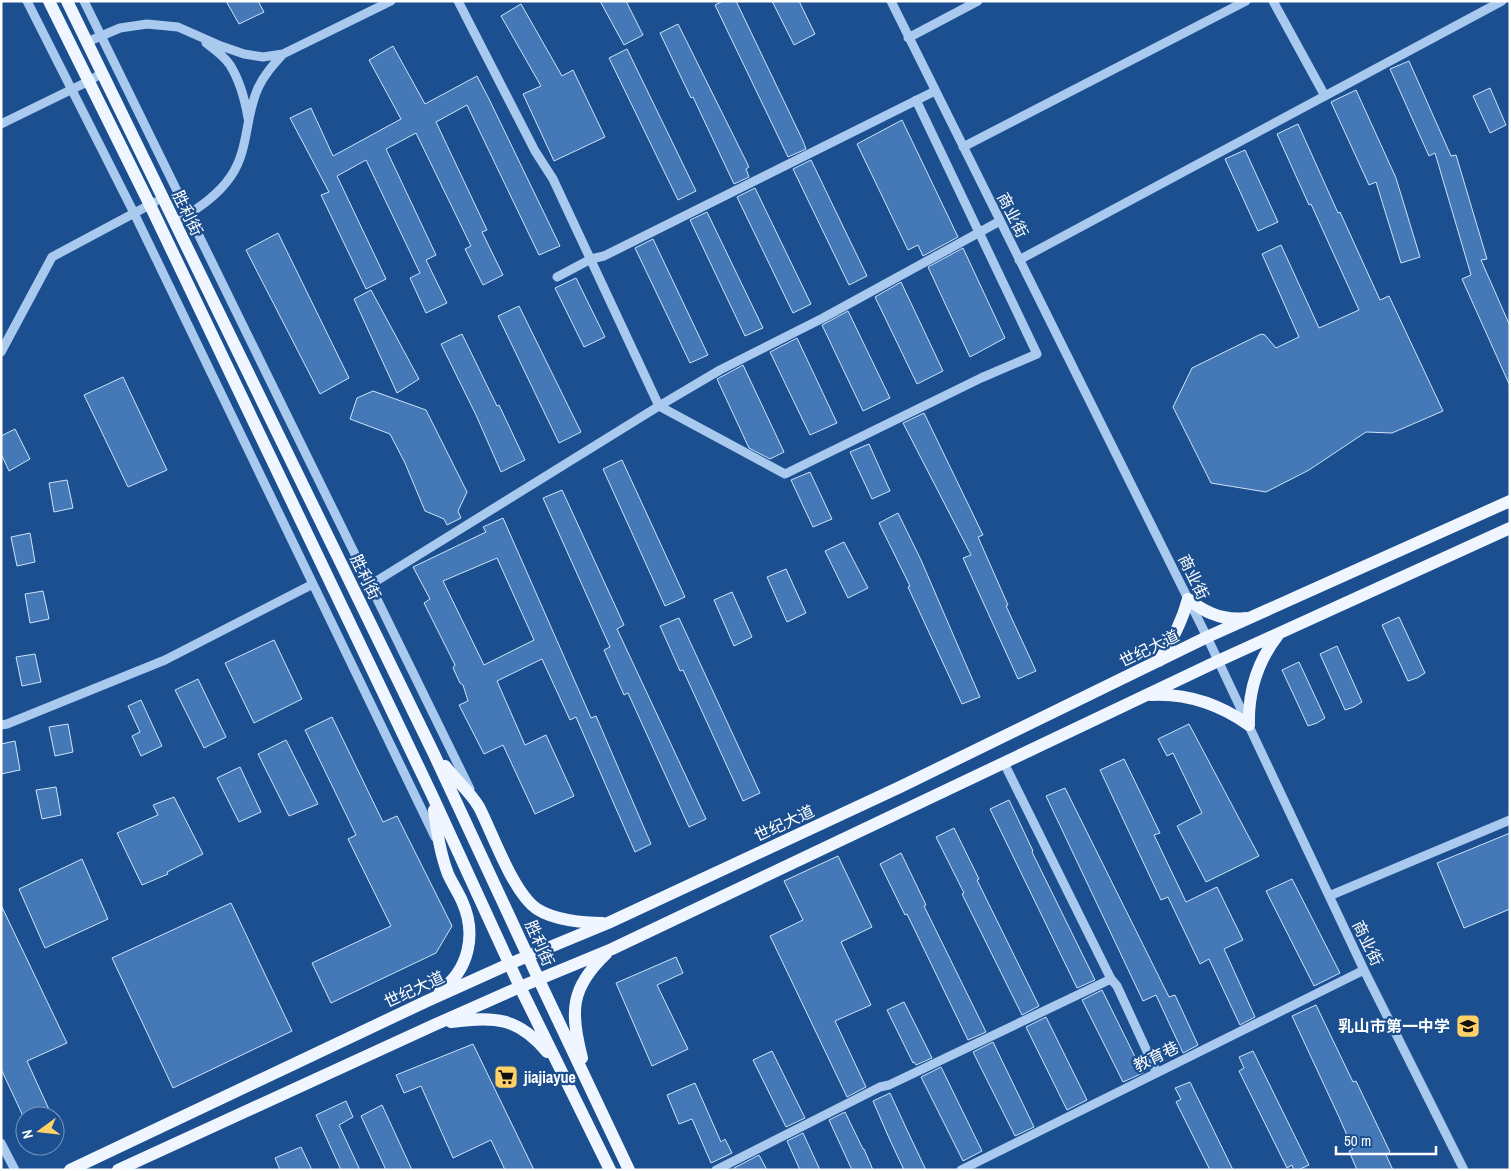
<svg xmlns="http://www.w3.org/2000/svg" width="1511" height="1171" font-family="'Archivo Narrow','Noto Sans SC',sans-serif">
<rect width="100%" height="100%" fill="#1b4f8f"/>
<path fill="#4478b7" stroke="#cfe3fa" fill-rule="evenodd" d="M226 1H258L264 12 239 24Z
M600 1H626L643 35 624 45Z
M723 1H736L803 141 806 149 788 157 715 5Z
M772 1H799L815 34 794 45Z
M521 4 562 76 573 70 605 137 554 161 523 94 541 86 501 16Z
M678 24 749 167 746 169 749 177 734 184 693 97 691 98 660 33Z
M393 46 425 104 477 76 489 99 560 246 539 255 467 105 436 122 487 230 482 232 503 275 483 285 465 249 471 246 416 133 386 149 436 255 426 260 447 303 426 313 410 278 420 273 366 160 337 176 386 279 366 289 321 195 329 192 290 118 311 108 333 156 401 119 369 60Z
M627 49 696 191 678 200 609 58Z
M1409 61 1451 156 1456 155 1487 259 1481 260 1510 326V386L1462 279 1471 275 1435 153 1429 156 1390 69Z
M1490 88 1506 125 1490 133 1473 96Z
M1356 90 1396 178 1420 257 1401 263 1376 182 1369 185 1331 102Z
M902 120 958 237 923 256 918 245 908 250 857 144Z
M1298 124 1338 213 1340 212 1380 300 1389 296 1443 411 1392 433 1366 432 1309 470 1266 492 1211 483 1173 407 1192 368 1259 335 1262 334 1265 335 1276 348 1299 337 1262 254 1281 245 1319 328 1359 310 1311 204 1309 205 1277 134Z
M1245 150 1278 222 1258 231 1225 159Z
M811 160 867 276 849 285 793 169Z
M755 188 811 304 793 313 737 197Z
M707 212 763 328 745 336 690 220Z
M278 233 349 378 320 394 246 250Z
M653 239 708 355 690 363 635 248Z
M963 248 1005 338 970 357 928 267Z
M576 278 605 337 584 347 555 288Z
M901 282 943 371 917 384 875 297Z
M371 290 419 379 397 393 354 299Z
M519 306 581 432 559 443 498 316Z
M848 311 890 398 863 411 822 325Z
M462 334 497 406 499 405 525 460 501 472 476 415 441 344Z
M797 338 837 423 810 435 770 352Z
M743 365 784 452 770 459 749 448 717 379Z
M123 377 167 470 128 487 84 395Z
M373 391 426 410 467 492 458 511 461 518 447 525 444 519 425 511 405 463 390 434 350 419 357 398Z
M924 413 983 535 978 537 1008 605 1006 606 1036 671 1018 679 963 558 971 555 903 423Z
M15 429 30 459 9 471 1 454V436Z
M869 444 890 491 872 499 850 452Z
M622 460 685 597 665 606 603 469Z
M810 472 832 519 813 527 791 480Z
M67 480 73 508 54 512 49 483Z
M562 490 624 625 617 629 706 819 689 827 628 693 624 695 604 650 610 647 543 498Z
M898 513 921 560 980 697 962 704 908 587 910 586 879 523Z
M503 518 591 718 596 716 651 844 635 852 576 717 570 720 542 659 497 681 525 745 546 735 574 796 535 814 503 745 484 754 459 705 468 701 463 685 460 683 453 668 455 665 424 603 430 599 413 567 486 532 483 527ZM497 558 534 640 484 665 443 581Z
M30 533 35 562 17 566 11 537Z
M844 542 868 588 848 598 825 551Z
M786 569 806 613 787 622 767 577Z
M43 591 49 619 30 623 25 594Z
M732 592 752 637 734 646 714 600Z
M1399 617 1425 673 1417 678 1408 681 1382 625Z
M679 618 760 793 743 801 683 670 680 671 660 626Z
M274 640 302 699 254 723 225 663Z
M1337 646 1362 702 1354 707 1345 710 1320 654Z
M35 654 41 682 22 686 16 657Z
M1299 662 1325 718 1317 723 1308 726 1282 670Z
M198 679 226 737 204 748 175 690Z
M141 700 162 746 141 756 132 736 140 732 128 706Z
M332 717 383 822 397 816 452 926 436 953 331 1003 312 963 391 926 348 839 356 835 305 730Z
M68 724 73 752 55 756 49 727Z
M1189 724 1259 856 1206 882 1177 826 1202 813 1173 753 1167 756 1158 739Z
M286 740 318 804 289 816 258 754Z
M15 741 20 770 1 774V744Z
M1124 759 1160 833 1154 835 1186 902 1217 887 1243 940 1224 949 1255 1017 1240 1025 1209 959 1200 964 1168 897 1161 900 1100 770Z
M240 767 261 812 239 822 217 778Z
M56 787 61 815 42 819 36 790Z
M1065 788 1169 997 1175 995 1198 1045 1183 1053 1156 995 1143 1001 1046 796Z
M174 797 203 854 167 872 168 874 142 885 117 833 158 815 153 805Z
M1009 800 1033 851 1032 852 1095 980 1077 988 990 809Z
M954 828 979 879 977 880 1039 1006 1022 1015 962 894 964 893 936 837Z
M1510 833V909L1464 928 1437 863Z
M901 853 926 905 924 906 986 1032 968 1040 907 914 905 915 880 864Z
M838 856 872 927 841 942 871 1005 835 1021 866 1087 847 1097 770 936 803 920 784 881Z
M82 859 108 919 45 948 19 889Z
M1292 879 1340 973 1314 986 1266 891Z
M231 903 292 1031 173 1088 112 958Z
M1 905 67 1043 27 1061 52 1116H23L1 1069Z
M676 957 683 973 657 985 688 1049 652 1066 616 983Z
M1102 990 1143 1073 1123 1082 1082 1000Z
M904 1002 932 1058 916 1065 914 1062 913 1063 887 1010Z
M1316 1005 1353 1082 1356 1081 1390 1152 1386 1155 1393 1170H1357L1349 1151 1353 1149 1339 1117 1292 1016Z
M1046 1017 1087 1100 1067 1110 1026 1027Z
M993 1042 1034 1127 1015 1136 973 1052Z
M473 1044 534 1170H505L491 1140 453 1158 421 1086 404 1093 396 1075Z
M772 1051 805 1118 786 1127 753 1060Z
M1253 1051 1309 1165 1298 1170H1294L1292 1165 1287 1168 1239 1071 1244 1068 1239 1057Z
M941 1067 982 1151 963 1161 921 1077Z
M1190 1082 1233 1170H1210L1176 1102 1181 1099 1175 1088Z
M695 1083 721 1142 725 1139 732 1153 711 1163 692 1119 679 1124 667 1095Z
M890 1093 907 1130 926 1170H904L889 1138 873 1101Z
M346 1101 353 1117 339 1125 360 1170H341L316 1115Z
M382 1105 412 1170H386L361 1116Z
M845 1112 863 1149H864L873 1170H852L829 1120Z
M803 1133 820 1170H800L787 1141Z
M301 1147 312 1170H280L275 1158Z
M759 1155 767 1170H735L734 1168Z"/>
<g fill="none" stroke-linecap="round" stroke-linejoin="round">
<path stroke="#a9c9ee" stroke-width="9" d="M27 1 134 213 435 837
M84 1 470 789
M458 1 535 151 553 179 659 406 785 474 981 378 1037 354 916 100
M891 1 1207 637 1364 970 1464 1170
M1273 1 1325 96
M908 38 978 1
M87 42 120 28 147 24 178 27 221 46 244 54 263 57 283 54 391 1
M206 43C214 49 224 56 230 65 240 81 245 100 248 118
M1 124 89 81 102 73
M963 147 1246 1
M175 223C195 210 217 197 231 176 249 150 245 116 258 88 264 75 273 65 283 54
M1019 260 1502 1
M557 277 591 259 604 256 935 91
M1 352 52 257 155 202
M370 585 659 406 720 370 823 318 1000 221
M1 725 7 724 165 660 313 584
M1004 763 1111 979 1117 986 1157 1073
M1329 896 1510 820
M1 1143 15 1170
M716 1170 880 1087 889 1085 1111 979
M961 1170 1364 970"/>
<path stroke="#f0f6ff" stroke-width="12" d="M49 1 150 205 432 795 520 987 610 1170
M67 1 433 752 539 980 629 1170
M1159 661C1172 641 1182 622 1188 599 1205 613 1224 621 1246 618
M1151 695C1188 693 1219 704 1249 725
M1249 725C1248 691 1257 662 1278 635
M445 766C455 779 471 793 479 807 493 834 513 893 537 909 554 920 583 923 603 923
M434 810C437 831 440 853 448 874 452 883 458 892 462 901 477 934 469 970 440 991
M451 1022C494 1016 518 1017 547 1052
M582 1058C570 1012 570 988 606 954
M70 1170 427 1001 509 964 608 923 900 787 1207 637 1510 501
M118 1170 434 1025 520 987 612 949 1218 661 1510 528"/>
</g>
<defs>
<g id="school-square" transform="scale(1.25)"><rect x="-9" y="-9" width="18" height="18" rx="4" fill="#ffd166" stroke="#1b4f8f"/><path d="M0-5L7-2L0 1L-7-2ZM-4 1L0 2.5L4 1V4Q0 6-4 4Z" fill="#111"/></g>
<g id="supermarket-square" transform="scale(1.25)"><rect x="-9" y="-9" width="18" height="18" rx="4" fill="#ffd166" stroke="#1b4f8f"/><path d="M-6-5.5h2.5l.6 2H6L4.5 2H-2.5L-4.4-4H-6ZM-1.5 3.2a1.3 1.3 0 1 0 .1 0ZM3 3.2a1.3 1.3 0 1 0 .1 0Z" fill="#111"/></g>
</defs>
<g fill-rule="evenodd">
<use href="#school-square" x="1468" y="1026"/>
<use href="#supermarket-square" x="506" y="1077"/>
</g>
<g text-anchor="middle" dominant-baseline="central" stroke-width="4.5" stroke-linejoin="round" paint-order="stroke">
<g font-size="16" fill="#fff" stroke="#1b4f8f">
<text transform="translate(188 213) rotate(64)">胜利街</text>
<text transform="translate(1013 215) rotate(63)">商业街</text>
<text transform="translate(366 577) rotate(64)">胜利街</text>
<text transform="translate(1194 577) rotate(64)">商业街</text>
<text transform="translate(1149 648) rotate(-26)">世纪大道</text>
<text transform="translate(784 823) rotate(-25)">世纪大道</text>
<text transform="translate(540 943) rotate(66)">胜利街</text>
<text transform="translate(1368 943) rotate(64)">商业街</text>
<text transform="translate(414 989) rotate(-25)">世纪大道</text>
<text transform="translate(1156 1056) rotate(-26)">教育巷</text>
</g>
<g font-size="16" font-weight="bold" fill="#fff" stroke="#1b4f8f" text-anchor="end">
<text x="1450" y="1026">乳山市第一中学</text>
<text x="524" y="1077" text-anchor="start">jiajiayue</text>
</g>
</g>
<rect width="1511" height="1171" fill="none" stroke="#ffffff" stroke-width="5"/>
<g transform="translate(40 1131) rotate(255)"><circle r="24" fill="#1b4f8f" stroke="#7695bc"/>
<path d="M0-4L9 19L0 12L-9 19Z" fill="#ffd166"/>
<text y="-8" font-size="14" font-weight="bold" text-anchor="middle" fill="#ffffff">N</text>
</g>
<path d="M1336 1146v8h100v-8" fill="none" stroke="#ffffff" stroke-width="2.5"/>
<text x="1344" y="1146" font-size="15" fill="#ffffff" stroke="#1b4f8f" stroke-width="4" paint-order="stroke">50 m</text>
</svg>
